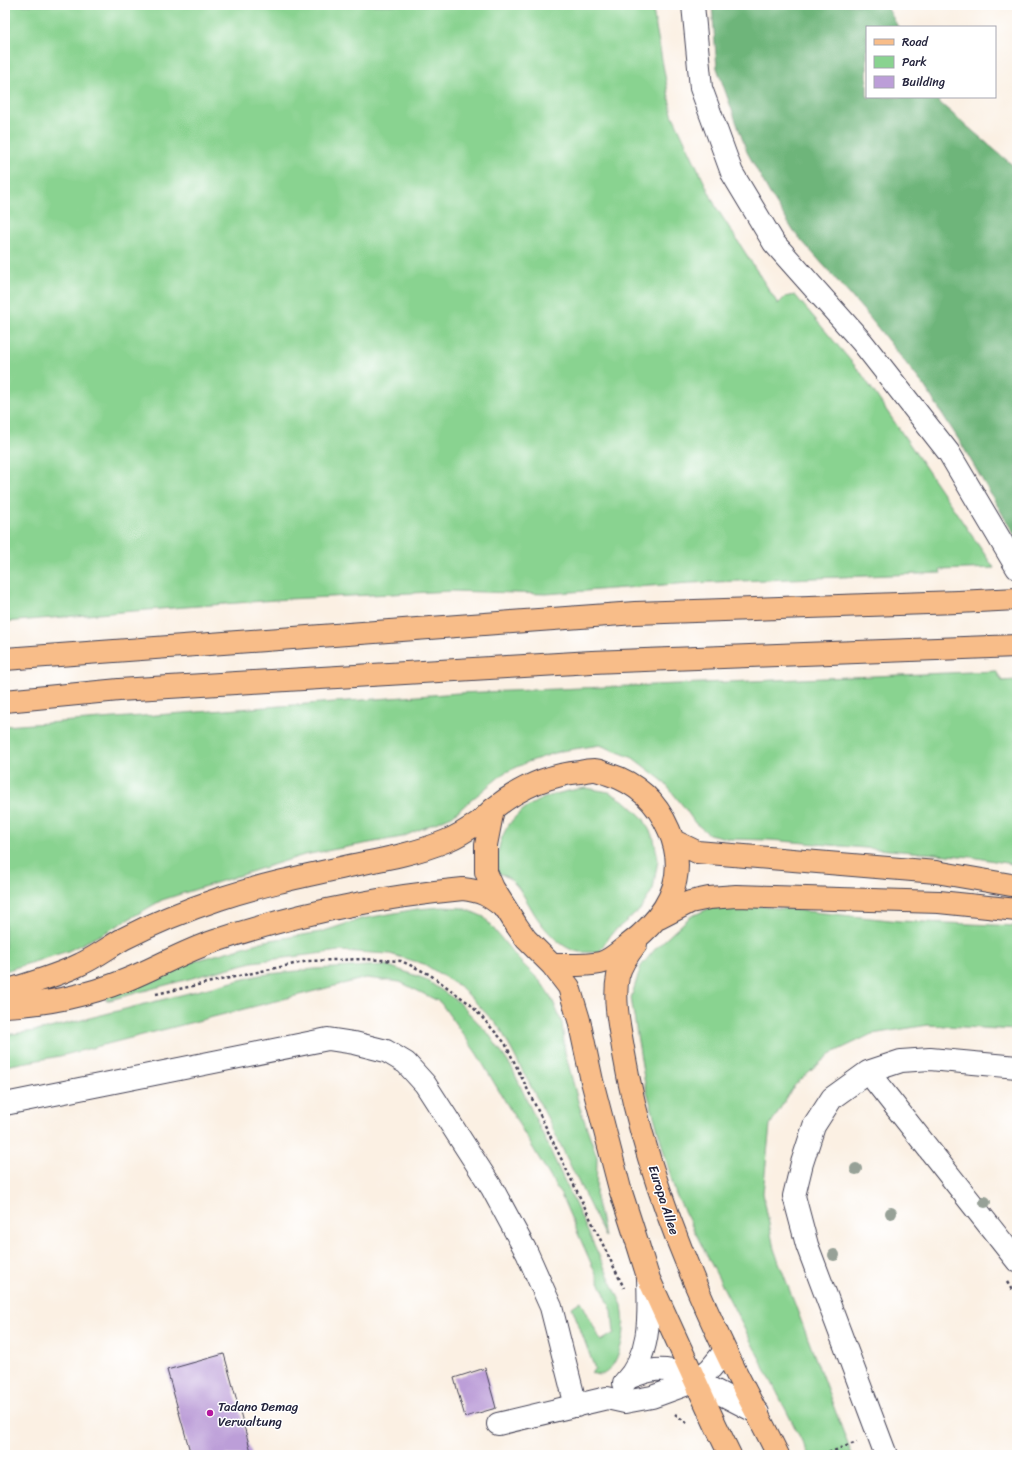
<svg xmlns="http://www.w3.org/2000/svg" width="1022" height="1460" font-family="Sriracha,sans-serif">
<rect width="100%" height="100%" fill="#fff"/>
<filter id="ink" filterUnits="userSpaceOnUse"><feTurbulence type="fractalNoise" baseFrequency=".025" numOctaves="2"/><feDisplacementMap in="SourceGraphic" scale="8" xChannelSelector="R" yChannelSelector="G"/><feConvolveMatrix kernelMatrix="1 2 1 2 8 2 1 2 1" color-interpolation-filters="sRGB"/></filter>
<filter id="wash" filterUnits="userSpaceOnUse"><feTurbulence type="fractalNoise" baseFrequency=".012" numOctaves="4" result="noise"/><feDisplacementMap in="SourceGraphic" scale="16" xChannelSelector="R" yChannelSelector="G"/><feGaussianBlur stdDeviation="0.9" result="paint"/><feColorMatrix in="noise" values="0 0 0 0 0 0 0 0 0 0 0 0 0 0 0 0 0 1.4 0 .05"/><feComposite in="paint" operator="in"/></filter>
<g filter="url(#wash)">
<rect width="100%" height="100%" fill="#fbf0e3"/>
<path fill="#89d390" stroke="#567a66" d="M5 5H652L672 114 716 207 778 304 785 297 795 295 861 373 994 568 940 570 941 573 689 583 546 594 452 591 288 599 121 612 5 622Z
M996 671 1002 681 1017 680V865L972 857 770 840 731 839 709 834 695 823 684 807 663 781 633 758 600 745 561 751 528 762 504 773 452 816 402 837 304 855 162 900 108 931 68 951 5 971V726L459 693Z
M586 788 609 792 626 802 643 818 654 839 658 860 653 889 647 899 640 910 613 932 599 952C593 952 580 953 575 951 558 946 539 923 531 908 522 893 515 878 498 873 498 866 497 858 498 852 506 807 547 793 586 788Z
M758 906 899 921 1017 926V1030L928 1025 872 1034 830 1054 794 1086 770 1125 763 1193 774 1249 852 1455H809L676 1195 645 1084 631 998 641 966 656 948 690 917 710 908Z
M442 907 463 908 484 917 518 959 541 982 552 999 562 1023 565 1052 579 1105 597 1157 596 1198 605 1237 548 1119 500 1028 462 988 424 964 390 954 339 951 252 962 106 1001 107 994 191 962 265 941 321 932 361 919 417 909Z
M386 965 425 979 457 1001 488 1033 512 1068 622 1305C623 1313 624 1322 624 1330 623 1345 611 1386 591 1372L595 1369 572 1307 581 1301 601 1341 614 1333 612 1311 561 1195 477 1054 440 1002 400 982 366 978 60 1056 5 1066V1035L42 1030 260 975 315 969Z"/>
<path fill="#6eb57a" stroke="#486c5a" d="M712 5H886L898 27H867V97H937L940 103 1017 169V539L959 440 925 387 866 313 794 232 769 192 747 152 717 68Z"/>
<g id="blocks">
<path fill="#bc9ed8" d="M224 1354 252 1455H191L167 1370Z
M485 1368 496 1408 465 1417 454 1378Z"/>
</g>
</g>
<g filter="url(#ink)">
<use href="#blocks" fill-opacity="0" stroke="#434154" stroke-width="1"/>
<g fill="none" stroke-linecap="round" stroke-linejoin="round">
<g stroke="#434154" stroke-width="24">
<path id="minor" d="M693 5 701 88 732 173 774 243 862 342 949 453 1017 568
M868 1072 1017 1261
M5 1104 328 1039 354 1043 386 1051 406 1063 425 1084 492 1188 527 1253 551 1307 576 1406
M628 1378C650 1370 660 1366 683 1374L758 1413
M624 1383C652 1354 649 1314 648 1277
M498 1424 607 1398 625 1402 652 1397 696 1381 711 1368 725 1351
M886 1455 807 1245 794 1196 802 1163 814 1126 832 1098 868 1072 901 1061 930 1059 1017 1067"/>
</g>
<g stroke="#434154" stroke-width="24">
<path id="major" d="M493 809 486 845V872L493 888 517 926 526 939 552 965 569 987 579 1020 592 1081 620 1189 639 1248 648 1277 715 1424 730 1455
M674 841 697 852 936 872 1017 886
M659 918 690 902 709 898 736 896 939 902 1017 910
M636 944C629 953 621 964 618 976 613 1001 620 1029 624 1054 641 1155 681 1257 725 1350 742 1386 761 1420 778 1455
M5 991C31 983 57 976 81 964 96 957 109 947 123 939 154 923 186 910 219 899 264 884 309 875 354 865 385 859 417 853 446 841 458 836 469 829 479 822 484 818 489 813 493 809 519 788 547 775 580 772 584 771 590 770 594 770 599 770 604 773 608 774 637 783 657 802 669 830 690 878 667 916 628 945 620 951 610 961 600 963 585 966 568 965 552 965
M5 1006C48 1004 86 996 126 980 156 968 184 951 215 941 295 914 379 897 463 889 481 891 488 895 502 906"/>
</g>
<g stroke="#434154" stroke-width="24">
<path id="highway" d="M5 659 635 613 958 602 1017 599
M5 701 119 690 592 662 1017 646"/>
</g>
<path stroke="#434154" stroke-width="2.5" stroke-dasharray="3 3" stroke-linecap="butt" d="M156 994 308 961 363 959 401 961 429 974 470 1004 505 1043 624 1288
M1007 1282 1012 1290
M675 1414 688 1424
M823 1455 857 1442"/>
<use href="#minor" stroke="#fff" stroke-width="22"/>
<use href="#major" stroke="#f8bd89" stroke-width="22"/>
<use href="#highway" stroke="#f8bd89" stroke-width="22"/>
</g>
<g fill="#97a197">
<circle cx="856" cy="1169" r="6"/>
<circle cx="985" cy="1202" r="6"/>
<circle cx="891" cy="1213" r="6"/>
<circle cx="834" cy="1255" r="6"/>
</g>
</g>
<circle fill="#b5179e" stroke="#fff" stroke-width="1.5" cx="210" cy="1413" r="4"/>
<g text-anchor="middle" dominant-baseline="central" stroke-width="3" stroke-linejoin="round" paint-order="stroke">
<g font-size="13" fill="#22223b" stroke="#fff">
<text transform="translate(664 1200) rotate(72)">Europa Allee</text>
</g>
<g font-size="13" fill="#22223b" stroke="#fff" text-anchor="start">
<text x="218" y="1406">Tadano Demag<tspan x="218" dy="15">Verwaltung</tspan></text>
</g>
</g>
<rect width="1022" height="1460" fill="none" stroke="#fff" stroke-width="20"/>
<rect x="866" y="26" width="130" height="72" fill="#ffffff" stroke="#a7a7b1"/>
<rect x="874" y="39" width="20" height="6" fill="#f8bd89" stroke="#a7a7b1"/>
<text x="902" y="46" font-size="12" fill="#22223b">Road</text>
<rect x="874" y="56" width="20" height="12" fill="#89d390" stroke="#a7a7b1"/>
<text x="902" y="66" font-size="12" fill="#22223b">Park</text>
<rect x="874" y="76" width="20" height="12" fill="#bc9ed8" stroke="#a7a7b1"/>
<text x="902" y="86" font-size="12" fill="#22223b">Building</text>
</svg>
